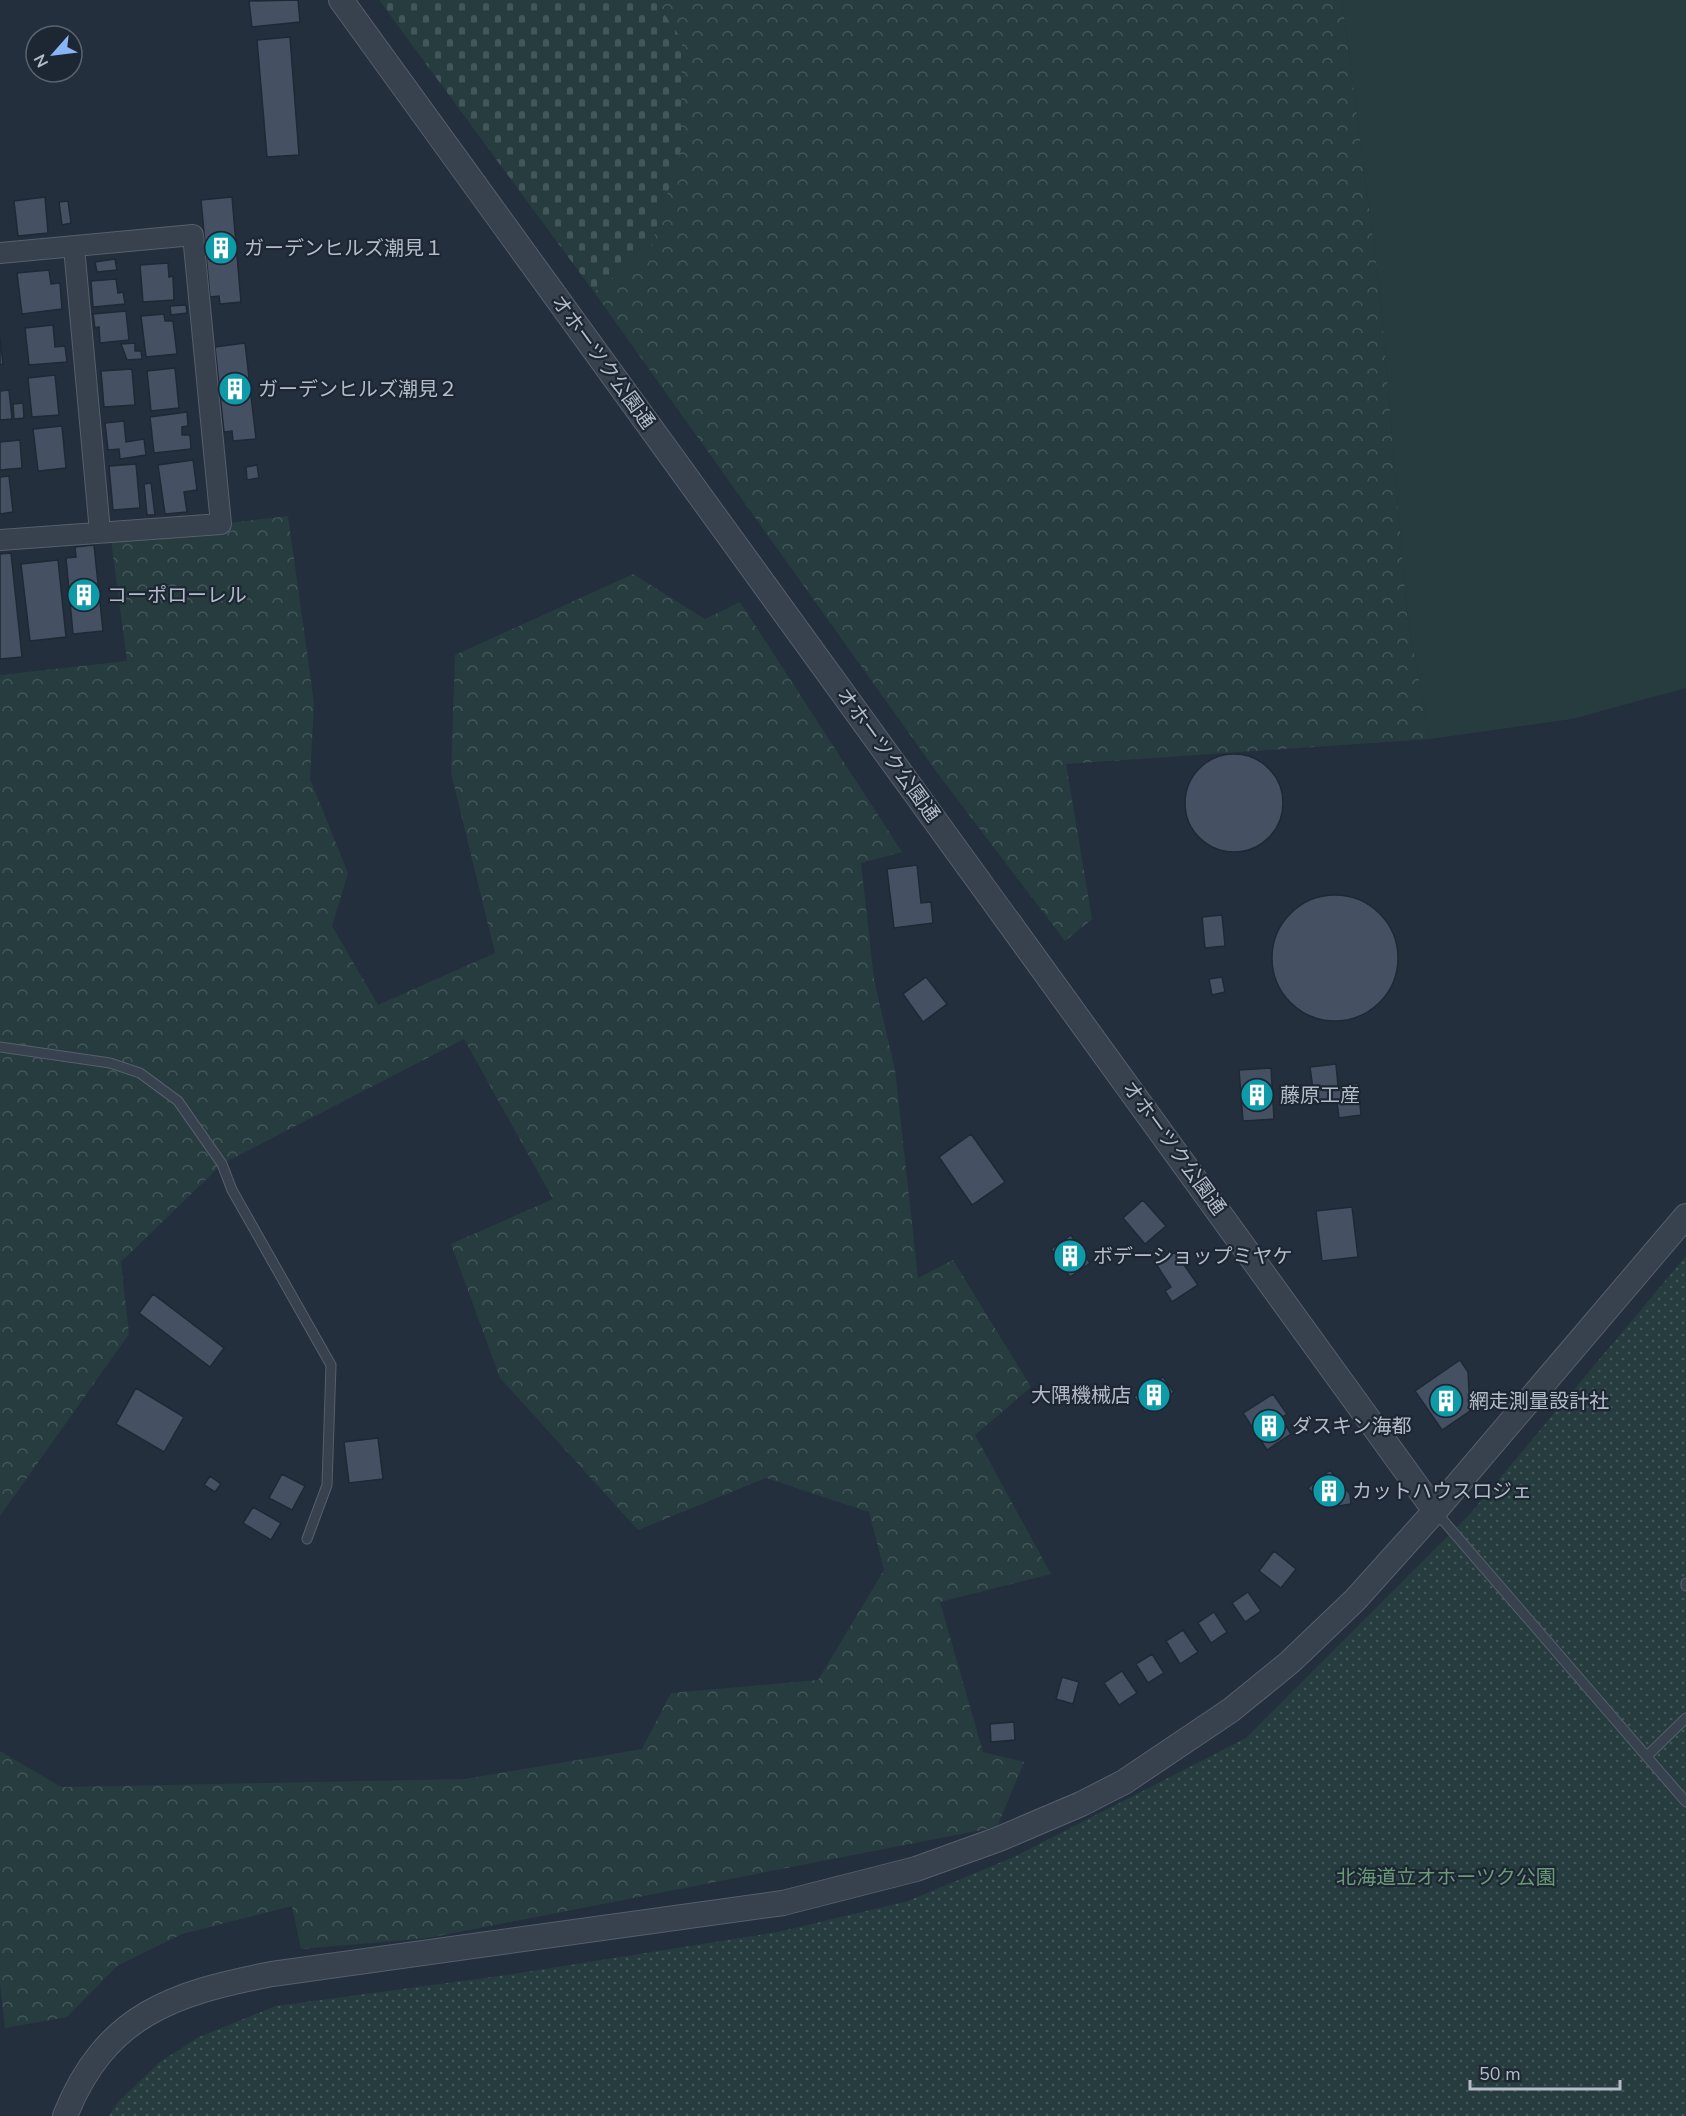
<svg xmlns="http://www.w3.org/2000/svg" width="1686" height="2116" font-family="'Nunito Sans','Noto Sans JP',sans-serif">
<defs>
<pattern id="forest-crowns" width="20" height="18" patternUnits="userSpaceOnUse" patternTransform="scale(1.5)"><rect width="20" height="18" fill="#263c3f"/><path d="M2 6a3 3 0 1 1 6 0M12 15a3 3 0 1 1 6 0" fill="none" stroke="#435659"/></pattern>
<pattern id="cemetery-stones" width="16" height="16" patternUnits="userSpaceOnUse" patternTransform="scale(1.5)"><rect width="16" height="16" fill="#263c3f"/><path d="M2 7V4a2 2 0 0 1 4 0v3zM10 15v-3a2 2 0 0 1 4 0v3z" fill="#435659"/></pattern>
<pattern id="park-dots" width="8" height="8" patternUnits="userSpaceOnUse" patternTransform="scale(1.5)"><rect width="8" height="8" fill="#263c3f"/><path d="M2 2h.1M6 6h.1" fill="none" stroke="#435659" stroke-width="1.8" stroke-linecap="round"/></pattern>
</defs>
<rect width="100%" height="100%" fill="#242f3e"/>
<path fill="#263c3f" d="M1342 0H1686V688L1572 719 1430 739 1407 614 1380 292Z"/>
<path fill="url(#forest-crowns)" d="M655 0H1342L1380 292 1407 614 1430 739 1066 764 1092 919 1065 941 941 778 594 292 651 247 682 40Z
M288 516 314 703 310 779 348 873 332 926 378 1005 495 953 451 773 455 655 633 574 705 619 740 602 902 852 861 863 874 980 895 1070 918 1278 953 1260 1031 1387 975 1435 1051 1574 940 1602 983 1752 1024 1762 997 1827 428 1938 301 1949 292 1906 182 1934 117 1966 67 2017 5 2028 0 1984V1751L61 1787 465 1779 642 1749 671 1693 818 1680 884 1570 869 1512 766 1478 638 1530 500 1378 451 1244 553 1199 464 1039 222 1164 121 1262 129 1334 0 1516V675L127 661 110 532 221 524Z"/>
<path fill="url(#cemetery-stones)" d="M379 0H655L682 40 681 149 651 247 594 292Z"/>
<path fill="url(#park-dots)" d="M1686 1256V2116H109L118 2102 160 2062 199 2037 276 2006 513 1974 778 1932 908 1901 1016 1856 1246 1738 1469 1515Z"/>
<path fill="#455162" stroke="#1f2835" stroke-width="1.5" d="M298 0 300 22 252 27 249 1Z
M290 37 299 155 267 157 257 40Z
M45 197 48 233 18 236 14 201Z
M232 197 241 302 220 304 219 296 210 297 201 200Z
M68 201 71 223 62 225 59 202Z
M115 259 117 270 97 272 95 262Z
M168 263 169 277 173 276 174 300 143 302 140 265Z
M49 270 51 284 60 283 62 309 22 314 17 273Z
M116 279 118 293 123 292 125 304 93 307 91 281Z
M186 305 187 313 171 315 170 306Z
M126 311 129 340 100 343 99 327 95 328 93 314Z
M164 314 165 321H173L177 354 146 357 141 316Z
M53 325 55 347 65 346 67 362 29 365 25 328Z
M0 338 3 364 0 365Z
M135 343V351H141L142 359 127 360 121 344Z
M245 343 256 439 233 441 232 431 224 432 215 347Z
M175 368 179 408 151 411 147 371Z
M132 369 135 405 104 407 101 371Z
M55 375 59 415 32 417 28 378Z
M9 390 12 419 0 420V391Z
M23 403 24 418 14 419 13 404Z
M187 412 188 426 182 427V435H190L191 449 154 453 150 417Z
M124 421 126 442 144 439 146 455 120 459 119 449 108 450 105 423Z
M62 426 66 468 38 471 33 429Z
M20 440 22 468 0 470V442Z
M193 460 197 490 184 492 187 512 165 514 158 465Z
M136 464 140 508 113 510 109 466Z
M257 465 259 478 247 480 246 467Z
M9 476 13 512 0 514V477Z
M151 483 155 515H147L144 484Z
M94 545 103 631 73 634 66 558 76 557 75 547Z
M11 553 22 657 0 659V554Z
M58 560 66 637 30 641 21 564Z
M1185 803a49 49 0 1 1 98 0a49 49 0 1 1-98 0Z
M917 865 921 903 931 902 933 923 894 928 887 869Z
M1272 958a63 63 0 1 1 126 0a63 63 0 1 1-126 0Z
M1222 915 1225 946 1205 948 1202 917Z
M926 977 947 1004 923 1022 903 994Z
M1222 977 1225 992 1212 995 1209 979Z
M1336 1064 1338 1086 1358 1083 1361 1115 1339 1118 1337 1101 1315 1104 1310 1067Z
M1271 1068 1274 1119 1243 1121 1239 1070Z
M971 1134 1005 1182 972 1205 939 1157Z
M1143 1200 1166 1226 1145 1244 1123 1218Z
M1352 1207 1358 1257 1322 1261 1316 1211Z
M1071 1235 1090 1263 1070 1277 1051 1249Z
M1175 1252 1198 1285 1172 1302 1165 1291 1171 1287 1156 1264Z
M153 1294 224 1348 210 1367 139 1313Z
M1460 1360 1468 1372 1470 1411 1442 1430 1415 1391Z
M1163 1377 1174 1392 1145 1412 1134 1397Z
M136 1388 184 1417 164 1452 116 1424Z
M1273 1394 1287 1414 1281 1418 1291 1434 1267 1450 1243 1413Z
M378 1438 383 1479 349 1483 344 1442Z
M1330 1470 1350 1494 1351 1504 1325 1508 1308 1488Z
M282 1474 305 1486 292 1510 269 1498Z
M210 1476 221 1484 215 1492 204 1485Z
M253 1507 281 1523 271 1540 243 1523Z
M1274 1551 1296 1569 1281 1588 1259 1571Z
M1248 1592 1261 1611 1245 1622 1232 1603Z
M1214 1612 1227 1632 1211 1643 1198 1623Z
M1183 1630 1198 1652 1180 1664 1166 1641Z
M1152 1654 1164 1673 1148 1683 1136 1664Z
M1122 1671 1137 1693 1119 1705 1104 1683Z
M1062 1677 1079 1682 1073 1704 1056 1699Z
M1014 1722 1015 1740 991 1742 990 1724Z"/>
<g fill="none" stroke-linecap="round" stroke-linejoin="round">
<g stroke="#565f6c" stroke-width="11">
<path id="service" d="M0 1047 110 1063 140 1073 178 1101 222 1164 232 1190 331 1365 327 1485 307 1539
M1435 1511 1686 1802
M1686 1583V1586
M1647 1756 1686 1718"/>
</g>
<g stroke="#565f6c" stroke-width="22">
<path id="minor" d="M74 247 100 532
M0 253 193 235 221 524 0 540"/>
</g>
<g stroke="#565f6c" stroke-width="26">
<path id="tertiary" d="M341 0 1435 1511
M65 2116C105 2015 173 1993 272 1974L783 1903 916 1869 999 1839 1081 1804 1124 1782 1231 1710 1290 1662 1355 1600 1435 1511 1686 1216"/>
</g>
<use href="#service" stroke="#38414e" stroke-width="9"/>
<use href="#minor" stroke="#38414e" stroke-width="20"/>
<use href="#tertiary" stroke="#38414e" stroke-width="24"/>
</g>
<defs>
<g id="building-disc" transform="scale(1.725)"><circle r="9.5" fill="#0f9aa8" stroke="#1d2633"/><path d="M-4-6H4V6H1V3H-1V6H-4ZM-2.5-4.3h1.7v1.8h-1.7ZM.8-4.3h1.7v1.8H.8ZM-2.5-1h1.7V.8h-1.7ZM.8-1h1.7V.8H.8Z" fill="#fff"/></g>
</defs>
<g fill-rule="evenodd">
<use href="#building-disc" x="221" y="248"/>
<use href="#building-disc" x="235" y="389"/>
<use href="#building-disc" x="84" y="595"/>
<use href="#building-disc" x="1257" y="1095"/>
<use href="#building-disc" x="1070" y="1256"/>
<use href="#building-disc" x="1154" y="1395"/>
<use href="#building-disc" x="1446" y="1401"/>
<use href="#building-disc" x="1269" y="1426"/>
<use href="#building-disc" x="1329" y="1491"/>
</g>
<g text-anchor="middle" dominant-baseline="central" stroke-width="4.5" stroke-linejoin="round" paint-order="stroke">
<g font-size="20" fill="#b4bcc9" stroke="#1d2633" text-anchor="start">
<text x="244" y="248">ガーデンヒルズ潮見１</text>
<text x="258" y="389">ガーデンヒルズ潮見２</text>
<text x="107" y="595">コーポローレル</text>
<text x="1280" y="1095">藤原工産</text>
<text x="1093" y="1256">ボデーショップミヤケ</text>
<text x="1131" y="1395" text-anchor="end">大隅機械店</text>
<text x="1469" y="1401">網走測量設計社</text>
<text x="1292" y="1426">ダスキン海都</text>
<text x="1352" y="1491">カットハウスロジェ</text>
</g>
<g font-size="20" fill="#b4bcc9" stroke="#1d2633">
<text transform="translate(603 362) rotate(54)">オホーツク公園通</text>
<text transform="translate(888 755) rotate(54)">オホーツク公園通</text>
<text transform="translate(1174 1148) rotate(54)">オホーツク公園通</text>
</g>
<g font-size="20" fill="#6b9a76" stroke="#1d2633">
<text x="1446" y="1877">北海道立オホーツク公園</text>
</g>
</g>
<g transform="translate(54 54) rotate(242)"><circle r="28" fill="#1d2633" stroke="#59626f" stroke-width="1.5"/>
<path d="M0-4.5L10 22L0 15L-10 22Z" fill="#8ab4f8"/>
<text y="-9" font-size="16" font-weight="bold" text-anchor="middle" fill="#b4bcc9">N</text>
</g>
<path d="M1470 2080v9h150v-9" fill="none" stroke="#b4bcc9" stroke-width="3"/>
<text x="1479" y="2080" font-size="18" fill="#b4bcc9" stroke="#1d2633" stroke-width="4.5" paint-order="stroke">50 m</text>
</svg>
